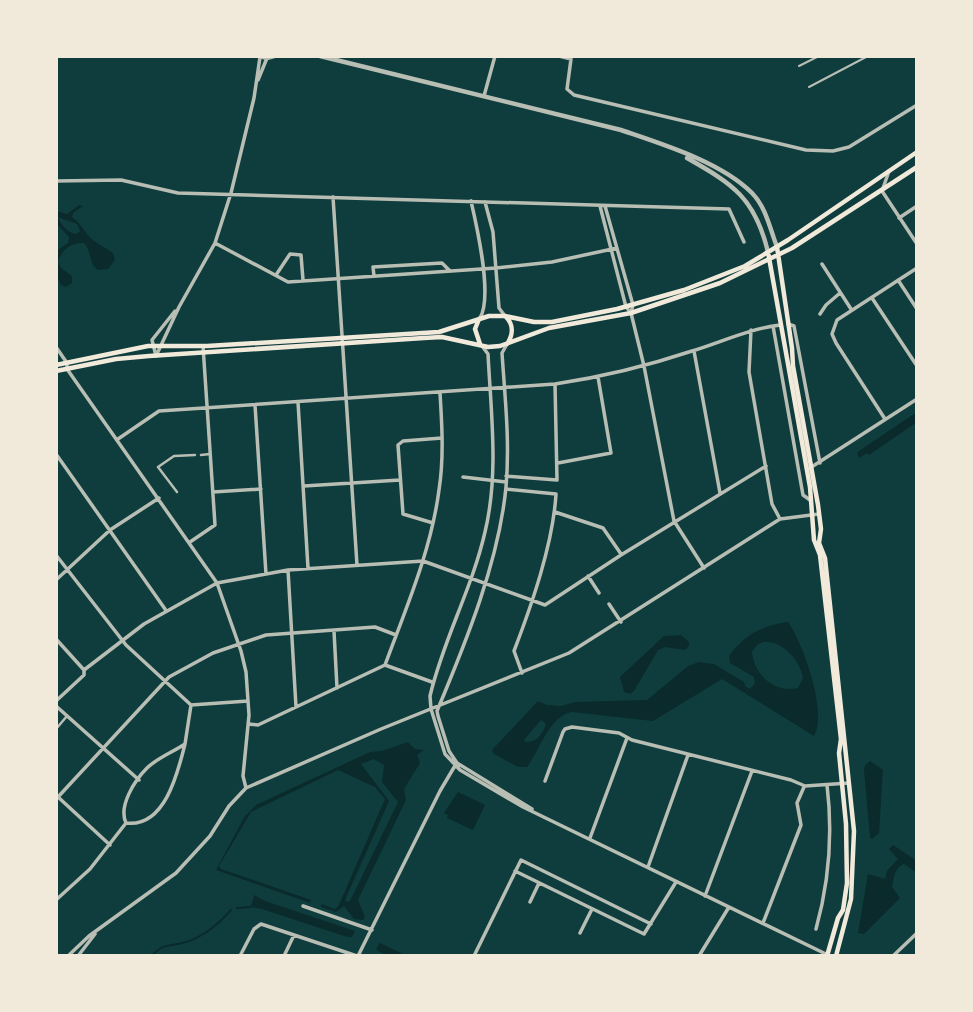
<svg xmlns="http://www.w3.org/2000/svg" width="973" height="1012" font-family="Karla,sans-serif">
<rect width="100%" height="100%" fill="#0f3d3e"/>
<path fill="#0a2a2b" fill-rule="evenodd" d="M79 205 83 206 73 213 72 217C80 223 82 228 88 235 94 243 105 247 113 253L115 260 108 269 98 270C88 263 92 251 84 243 71 242 63 249 58 261L60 267 72 276V283L66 287 61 285 56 273V251L68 243 69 237 56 223V211L67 214ZM58 217 77 224 80 231 76 234C68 233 60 224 58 217Z
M917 412V422L869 455 867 453 859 458 857 453 859 451Z
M788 622C803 643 828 713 814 736L722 679 653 721 572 712C549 716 540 750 527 767H518L494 754 492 750 538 701 547 705 561 706 575 702 647 700 688 666 699 662 714 664 744 682 745 686 750 689 755 683 754 677 730 663 729 656C744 635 763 625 788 622ZM763 642C782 640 800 660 803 678L798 688C775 694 754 675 752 652L757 645ZM541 720 546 724C542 735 537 742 525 742L524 740Z
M681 635 689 642V646L685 650 665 647 658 650 634 691 630 694 624 692 620 677 664 636Z
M408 742 415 749 424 750 417 755 420 763 404 789 406 800 358 900 365 917 363 920 354 919 344 906 336 912 321 907 322 904 334 909 338 907 385 799 375 787 338 770 251 812 219 866 221 869 311 900 310 903 216 870 245 816 256 805 370 752 382 751ZM374 759 384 765 382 782 398 802 350 901 347 902 345 900 389 801 361 764Z
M870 761 883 770 879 833 872 839 870 838 864 770 865 765Z
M458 792 485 805 473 830 447 818 448 815 444 813Z
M893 845 917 861V873L904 864C894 868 894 878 892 887L900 898 864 934 858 933 868 874 885 879 887 871 898 859 889 849Z
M254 895 265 901 355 931 352 937H347L262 909 251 907Z
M380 943 407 956C395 956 385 957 376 949Z"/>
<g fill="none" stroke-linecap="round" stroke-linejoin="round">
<path stroke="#0a2a2b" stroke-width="2" d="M237 908 251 907
M151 956C167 941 168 948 186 942 203 937 220 923 231 910"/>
<path stroke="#b8beb3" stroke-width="2" d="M799 66 819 56
M809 87 868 56"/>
<path stroke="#b8beb3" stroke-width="2.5" d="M201 455 210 454
M177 492 158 467 174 456 195 455
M56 729 67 716"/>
<path stroke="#b8beb3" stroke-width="3.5" d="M559 56 571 59 567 89 574 95 806 150 833 151 849 147 917 105
M258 80 267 58
M484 96 495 56
M889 171 882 191 917 244
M56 181 121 180 178 193 729 209 744 242
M333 197 357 565
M471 201C477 227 493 296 480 318
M485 202 493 232 499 308 505 316
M600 206 626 307 631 313
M605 206 633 305 631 313 644 366 674 521 704 568
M899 218 917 206
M215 243 288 282 496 268 552 262 617 248
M822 264 851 309
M276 275 290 254 301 255 303 280
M374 276 373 267 442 263 450 271
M898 280 917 309
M872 298 917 366
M820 314 826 305 840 293
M788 324 794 326 820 463
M773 326 803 495 810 500
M751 330 749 372 772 504 780 519
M507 344 502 353C505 398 510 442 506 487 499 561 466 642 437 711L438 716 449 751 457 763 532 809
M482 346 488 354C491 413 499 474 485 532 472 589 443 640 430 696L431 709 445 754 460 770 523 807 830 956
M56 347 67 363V369L217 583 241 651 246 672 249 715 243 776 246 788
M694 351 720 493
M156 356 179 307 215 243 231 193 254 98 260 57
M156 356 152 340 175 311
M298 402 308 568
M255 405 266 574
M885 419 836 343 832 334 837 320 917 268
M118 439 159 411 555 384C602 377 647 366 692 351 722 342 748 329 780 325
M56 454 165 609
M558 463 611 453 598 377
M810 468 917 399
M506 476 557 480 555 384
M463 477 506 482
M304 486 400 480
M506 489 556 494C553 544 532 604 514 651L522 673
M213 492 261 489
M555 512 603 528 621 554
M433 523 403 514 398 445 403 441 442 438
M190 542 215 525 203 346
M56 555 126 645 191 705 185 744
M288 570 296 707
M588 576 599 593
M56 580 110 530 159 498
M609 604 621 622
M334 631 337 688
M56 639 84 670
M385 665C406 608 431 551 439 490 444 458 442 425 440 393
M56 701 84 675V670L144 624 217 583 288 570 423 561 545 605 621 555 766 466
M191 705 248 701
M56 706 139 780
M248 724 258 725 385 665 432 682
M185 744C178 772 165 828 126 823 118 806 135 780 147 768 157 758 173 752 185 744Z
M545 781 563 732 565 729 572 727 619 733 632 740 791 780 805 786 849 783
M58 797 169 677 213 653 266 635 375 627 396 635
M58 797 110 845
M590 838 627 738
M648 867 688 755
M515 871 644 934 676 882
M705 896 752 771
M56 900 90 869 126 823
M530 902 539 883
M303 906 372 930
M763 923 801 825 797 803 804 787
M816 929C829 882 833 834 827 785
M580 933 592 909
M68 956 89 936 176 873 210 836 229 806 246 788 381 729 569 653 780 519 819 514
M78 956 95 934
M240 956 254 929 261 924 357 956
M284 956 294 935
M358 956 440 791 456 764
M474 956 521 860 651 924
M699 956 729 907
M893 956 917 933"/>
<path stroke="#b8beb3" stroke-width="4.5" d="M259 56 267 58 274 56
M320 56 621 130C662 144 721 162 752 193 766 207 770 229 777 247
M687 158C733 184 755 198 768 252"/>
<path stroke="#f1e9da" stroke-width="4.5" d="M777 247 792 348 793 366 818 505 821 529 819 543 825 558 854 831 851 899 836 956
M768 252 810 487 814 540 820 555 841 739 839 753 846 824 847 883 843 910 838 918 827 956
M506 317C514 325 513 335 507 344
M479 319 475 329 480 344
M56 365 148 346H207L439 332 489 316H505L534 322H552L617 309 684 290 745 266 788 240 917 152
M56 371 116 359 149 356 424 338 442 337 488 347 500 346 549 328 631 313 720 283 792 248 917 167"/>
</g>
<rect width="973" height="1012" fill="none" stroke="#f1e9da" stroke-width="116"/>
</svg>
